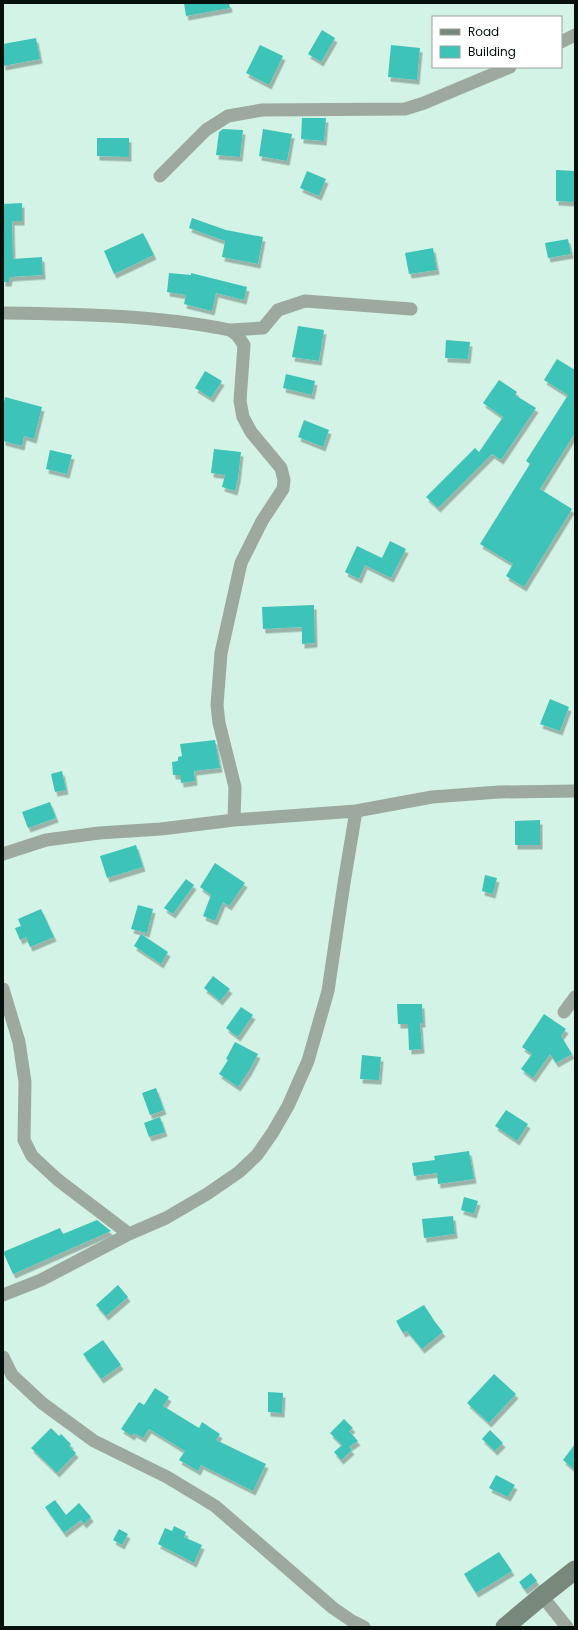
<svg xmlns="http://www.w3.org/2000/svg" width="578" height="1630" font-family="Poppins,sans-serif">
<defs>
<filter id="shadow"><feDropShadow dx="2.5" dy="4.5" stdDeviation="0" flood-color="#0004"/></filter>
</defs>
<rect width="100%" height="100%" fill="#d2f3e5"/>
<path fill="#3ec3b7" filter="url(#shadow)" d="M184 3H229L230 8 186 16Z
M322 30 335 38 321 62 308 54Z
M36 38 40 59 3 66V44Z
M260 45 283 56 269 85 246 73Z
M391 45 420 48 417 80 388 77Z
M302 118H326L324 141 301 139Z
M223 129 243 130 240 157 216 155 219 132Z
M263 129 292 134 287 161 259 156Z
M97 138H129V157L97 156Z
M556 170 575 171V202L556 201Z
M307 171 326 179 319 196 300 188Z
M22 203V221H12L13 259 42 257 43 275 10 277 9 282H3V204Z
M192 218 226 230 263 237 258 264 222 257 225 241 189 228Z
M143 233 154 255 114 274 104 251Z
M568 239 571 254 548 258 545 243Z
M433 248 437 270 409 274 405 253Z
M169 273 191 275V273L247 287 244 300 216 293 212 311 184 304 186 295 167 292Z
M298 326 324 330 319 361 292 357Z
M446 340 470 342 468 359 445 358Z
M557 359 575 370V433L540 489 572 509 524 587 506 576 513 564 480 544 530 464 526 461 568 395 544 380Z
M205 371 222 381 211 398 195 388Z
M286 374 315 381 312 395 283 388Z
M499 380 517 392 515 395 536 408 501 460 492 454 438 508 426 497 475 448 479 452 503 417 483 403Z
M5 397 42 407 34 439 24 436 22 446 3 441V407Z
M304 420 329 430 323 447 298 437Z
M214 449 241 452 238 478 235 491 222 487 225 475 211 473Z
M50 450 72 455 67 474 46 469Z
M390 541 406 549 391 578 365 565 359 579 345 572 357 546 382 558Z
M314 605 315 643 302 644V627L263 629 262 607Z
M550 699 569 707 560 731 540 724Z
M215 740 220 768 194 771 195 781 181 783 180 775H173L172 762 178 761V757L182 756 180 744Z
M62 771 66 790 55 792 51 774Z
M50 802 56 818 28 828 22 812Z
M540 820V845H515V821Z
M136 845 143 867 107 878 100 856Z
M215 863 245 883 229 906 223 902 215 921 203 916 211 895 200 887Z
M485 875 497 878 493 894 482 891Z
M186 879 194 885 173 914 164 908Z
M138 905 153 909 147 933 131 929Z
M41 909 54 937 30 947 26 937 20 940 15 928 21 926 18 919Z
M141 934 168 952 161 964 134 946Z
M213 976 230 989 220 1001 204 988Z
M397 1004H422L423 1023H420L422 1049 409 1050 408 1024H398Z
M241 1007 253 1015 238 1037 226 1028Z
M544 1014 566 1029 561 1036 572 1054 556 1063 550 1054 533 1078 521 1069 532 1054 522 1047Z
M235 1042 258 1054 249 1071 238 1087 219 1074 228 1060 226 1059Z
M362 1055 381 1057 379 1080 360 1079Z
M156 1088 164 1110 150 1115 142 1093Z
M506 1110 528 1124 517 1141 495 1126Z
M160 1117 165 1132 149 1137 144 1123Z
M469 1151 474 1179 438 1184 437 1173 414 1176 412 1163 435 1160 434 1156Z
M464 1197 478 1201 474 1214 461 1210Z
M453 1216 455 1234 424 1238 422 1219Z
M97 1220 111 1231 13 1274 3 1252 60 1228 63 1234Z
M118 1285 128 1297 106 1316 96 1305Z
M424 1305 435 1322 443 1332 422 1349 407 1331 403 1333 396 1321Z
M103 1340 121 1365 101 1379 83 1354Z
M494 1374 516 1394 489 1423 467 1403Z
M155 1388 169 1397 163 1406 199 1428 202 1422 220 1434 216 1440 266 1464 253 1491 201 1465 198 1471 179 1460 185 1451 149 1429 143 1438 134 1433 132 1436 121 1429 139 1402 144 1405Z
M268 1392 283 1393 282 1413 268 1412Z
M344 1419 353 1428 349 1431 358 1441 349 1447 352 1450 341 1460 334 1452 342 1445 330 1433Z
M51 1428 59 1436 61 1434 71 1444 69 1446 76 1453 57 1473 31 1448Z
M490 1430 503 1443 495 1451 482 1439Z
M575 1444V1470L563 1460Z
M496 1475 515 1485 508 1497 489 1488Z
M55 1500 66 1515 79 1503 91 1517 84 1524 81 1520 64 1533 45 1507Z
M174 1526 186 1532 184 1537 202 1545 194 1563 158 1544 165 1528 172 1531Z
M119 1529 128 1534 122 1545 113 1540Z
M499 1552 512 1571 476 1593 464 1574Z
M531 1573 537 1581 525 1590 519 1582Z"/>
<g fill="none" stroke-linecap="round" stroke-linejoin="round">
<path stroke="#9da89f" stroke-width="13" d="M561 42 575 35
M160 176 206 130 228 116 262 110 405 109 424 103 510 67
M3 313C79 314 155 315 230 330L237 335 244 345 240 401 243 417 251 432 281 468 284 480 283 489 262 521 241 563 221 653 217 705 219 723 235 787 234 820
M230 330 263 328 278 310 305 301 411 309
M3 854 46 840 99 833 161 829 234 820 356 811 432 797 499 792 575 791
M3 989 19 1042 25 1082 24 1140 32 1156 58 1180 129 1234
M564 1012 575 997
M3 1295 41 1280 129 1234 166 1218 207 1194 239 1172 257 1155 273 1132 288 1106 308 1061 328 991 344 883 356 811
M3 1357 12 1375 42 1403 94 1441 167 1477 215 1506 333 1608 352 1621 364 1627
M542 1596 567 1627"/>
<path stroke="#78887b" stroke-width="19" d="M505 1627 542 1596 575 1570"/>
</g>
<rect width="578" height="1630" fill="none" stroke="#06110d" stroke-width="8"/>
<rect x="432" y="16" width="130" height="52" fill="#ffffff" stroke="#9ba09e"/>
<rect x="440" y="29" width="20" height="6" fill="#78887b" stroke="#9ba09e"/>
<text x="468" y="36" font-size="12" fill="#06110d">Road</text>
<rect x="440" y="46" width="20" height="12" fill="#3ec3b7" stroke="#9ba09e"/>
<text x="468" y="56" font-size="12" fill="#06110d">Building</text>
</svg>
